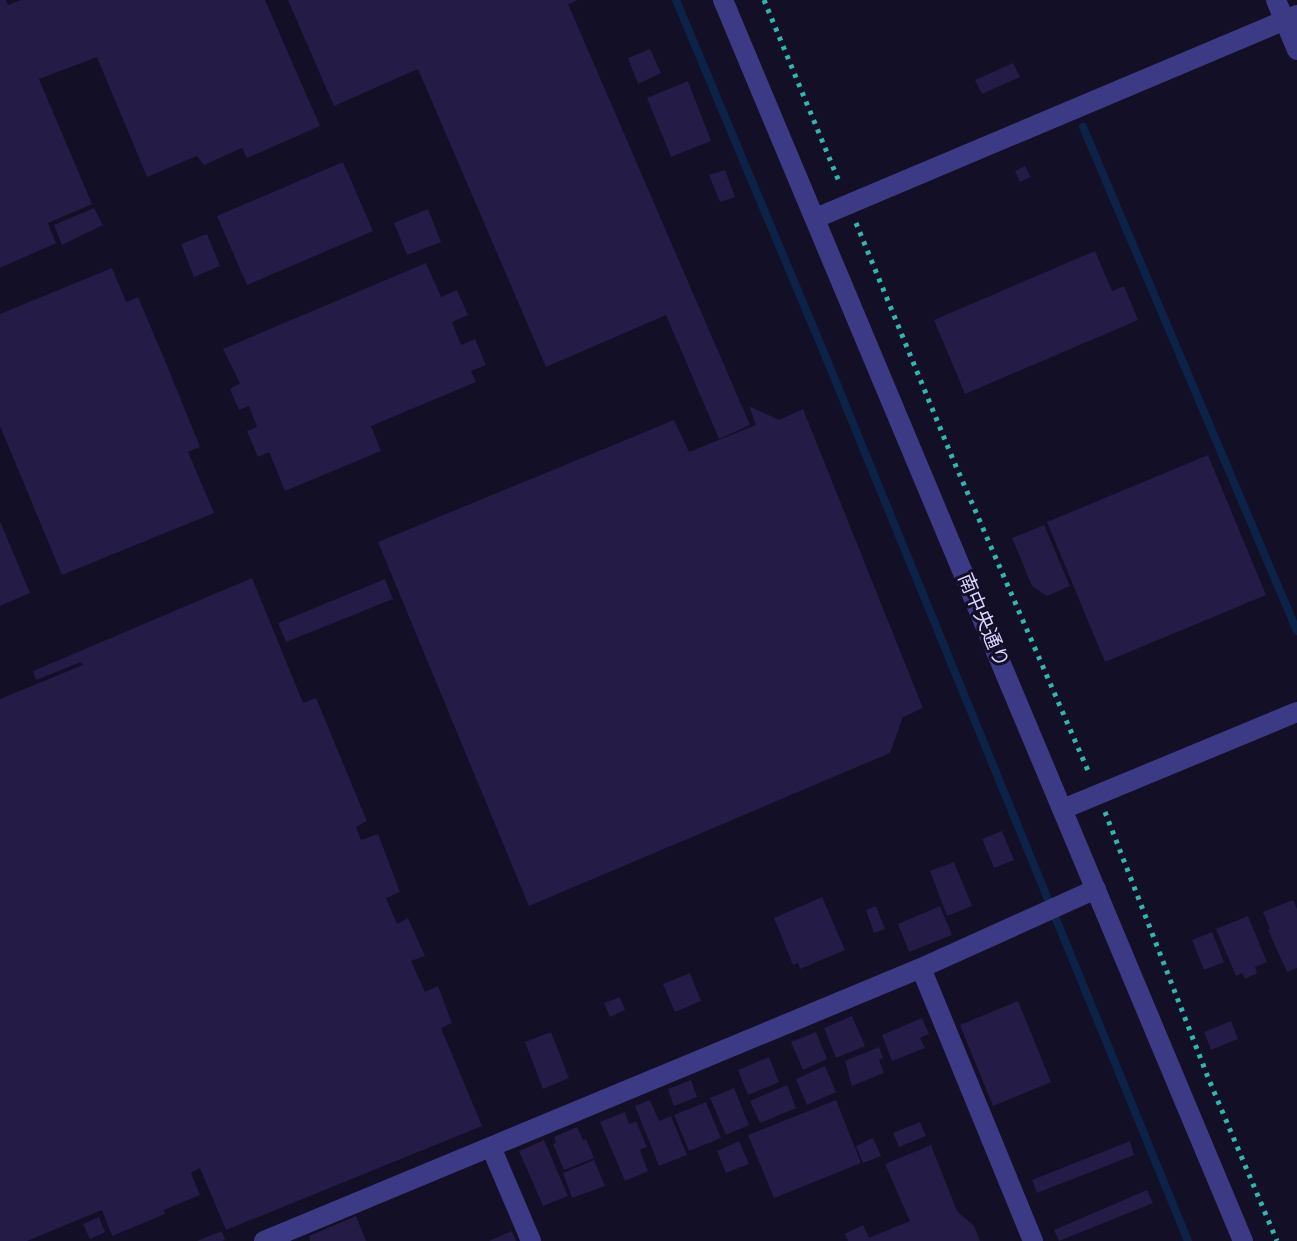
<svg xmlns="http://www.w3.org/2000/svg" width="1297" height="1241" font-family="Arial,'Noto Sans JP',sans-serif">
<rect width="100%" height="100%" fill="#130f26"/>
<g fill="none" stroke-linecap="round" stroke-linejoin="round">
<path stroke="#0c2248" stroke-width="8" d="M676 0 827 360 1188 1241
M1083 127 1297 631"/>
</g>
<path fill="#241b47" d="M0 0H6L8 5 21 0H265L320 126 247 158 242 148 204 165 197 156 147 177 97 57 39 79 92 204 48 223 56 243 0 268Z
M288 0H578L568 4 750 425 719 439 666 315 546 367 418 69 334 106Z
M650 49 661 73 638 84 628 58Z
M1013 63 1020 77 982 94 975 80Z
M688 81 711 141 671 157 647 98Z
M343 162 373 231 247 285 217 216Z
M1025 166 1031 177 1020 182 1015 171Z
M725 170 735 197 720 202 709 175Z
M94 208 103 225 62 245 54 225Z
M428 209 441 242 407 255 394 223Z
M207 234 220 266 194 277 181 244Z
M1095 251 1112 291 1124 286 1138 320 965 394 934 320Z
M426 263 441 297 457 290 468 315 452 322 461 345 475 339 486 365 471 371 476 382 371 426 381 451 285 491 269 452 258 457 247 431 257 427 249 406 239 410 230 389 240 383 223 349Z
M112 268 126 302 138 297 166 363 200 447 188 452 214 513 62 575 0 426V314Z
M749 406 779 420 803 409 923 708 903 717 890 753 529 906 378 542 674 420 689 452 756 425Z
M1208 455 1266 595 1105 662 1047 522Z
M0 521 30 593 0 606Z
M1044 525 1070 586 1047 596 1032 586 1012 538Z
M252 578 303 703 316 698 367 821 356 827 361 840 378 834 400 892 386 898 397 924 408 918 425 956 411 961 425 992 438 986 452 1023 441 1028 482 1126 226 1230 200 1168 191 1173 200 1195 164 1210 165 1214 112 1236 102 1210 27 1241H0V699L83 665 81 662 36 680 33 671Z
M385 579 393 599 286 642 278 623Z
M1002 831 1014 860 994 868 982 839Z
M954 862 972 906 947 916 930 871Z
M822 897 845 950 800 969 798 963 793 965 774 918Z
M1293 900 1297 909V968L1287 972 1268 930 1270 929 1263 912Z
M876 906 885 929 874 933 866 910Z
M940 906 952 935 909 952 898 924Z
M1248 916 1267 962 1255 967 1257 973 1245 979 1242 973 1236 976 1216 929Z
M1212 932 1224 962 1204 970 1192 940Z
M690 973 701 1001 675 1012 663 984Z
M620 997 625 1010 610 1017 604 1003Z
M1018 1001 1051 1082 993 1106 960 1025Z
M852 1016 865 1046 836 1058 824 1028Z
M922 1018 929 1034 920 1038 925 1048 892 1061 882 1035Z
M1231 1021 1238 1039 1211 1050 1204 1032Z
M551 1032 569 1078 543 1089 525 1042Z
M816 1032 827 1059 803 1070 791 1042Z
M879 1047 883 1058 879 1060 884 1073 852 1086 845 1061Z
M769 1057 779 1082 748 1095 738 1070Z
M825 1066 836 1092 807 1105 796 1079Z
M691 1080 697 1097 674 1106 668 1089Z
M787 1085 796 1108 760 1123 750 1101Z
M734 1088 749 1125 726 1135 710 1098Z
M650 1100 659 1121 671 1116 687 1155 659 1166 635 1106Z
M836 1100 861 1163 774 1198 748 1135Z
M706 1102 721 1138 689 1151 674 1115Z
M625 1112 629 1124 636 1121 647 1147 640 1150 648 1171 625 1181 600 1122Z
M920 1122 926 1136 899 1147 893 1133Z
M577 1127 583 1140 586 1139 594 1158 564 1170 553 1144 556 1143 554 1137Z
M873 1138 881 1156 863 1163 856 1146Z
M544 1140 568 1196 543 1206 519 1151Z
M739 1141 749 1164 726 1173 717 1151Z
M1130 1141 1134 1155 1037 1193 1032 1180Z
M931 1145 957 1211 974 1226 980 1241H848L845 1234 863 1225 869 1238 910 1221 885 1164Z
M594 1160 605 1186 572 1198 563 1173Z
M1147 1190 1153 1203 1059 1241 1054 1230Z
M356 1216 366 1241H310L309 1236Z
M99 1217 105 1232 90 1239 83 1224Z
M222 1231 225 1240 222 1241H197Z
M512 1231 516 1241H489Z"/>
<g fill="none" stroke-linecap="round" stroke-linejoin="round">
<path stroke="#2fb8b0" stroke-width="5" stroke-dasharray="4 6" stroke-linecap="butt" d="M764 0 840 184
M856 223 952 457 1089 773
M1105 812 1209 1080 1277 1241"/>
<path stroke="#3d3a85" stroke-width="20" d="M1276 0 1297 50
M921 968 1033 1241
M491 1147 531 1241
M264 1241 921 968 1096 889"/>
<path stroke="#3d3a85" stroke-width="20" d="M723 0 1243 1241
M816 218 1297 15
M1063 809 1297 712"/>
</g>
<g text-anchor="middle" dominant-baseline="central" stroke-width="6" stroke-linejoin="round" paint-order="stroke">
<g font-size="20" fill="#d9d4ff" stroke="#130f26">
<text transform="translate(984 620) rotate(67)">南中央通り</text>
</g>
</g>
</svg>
